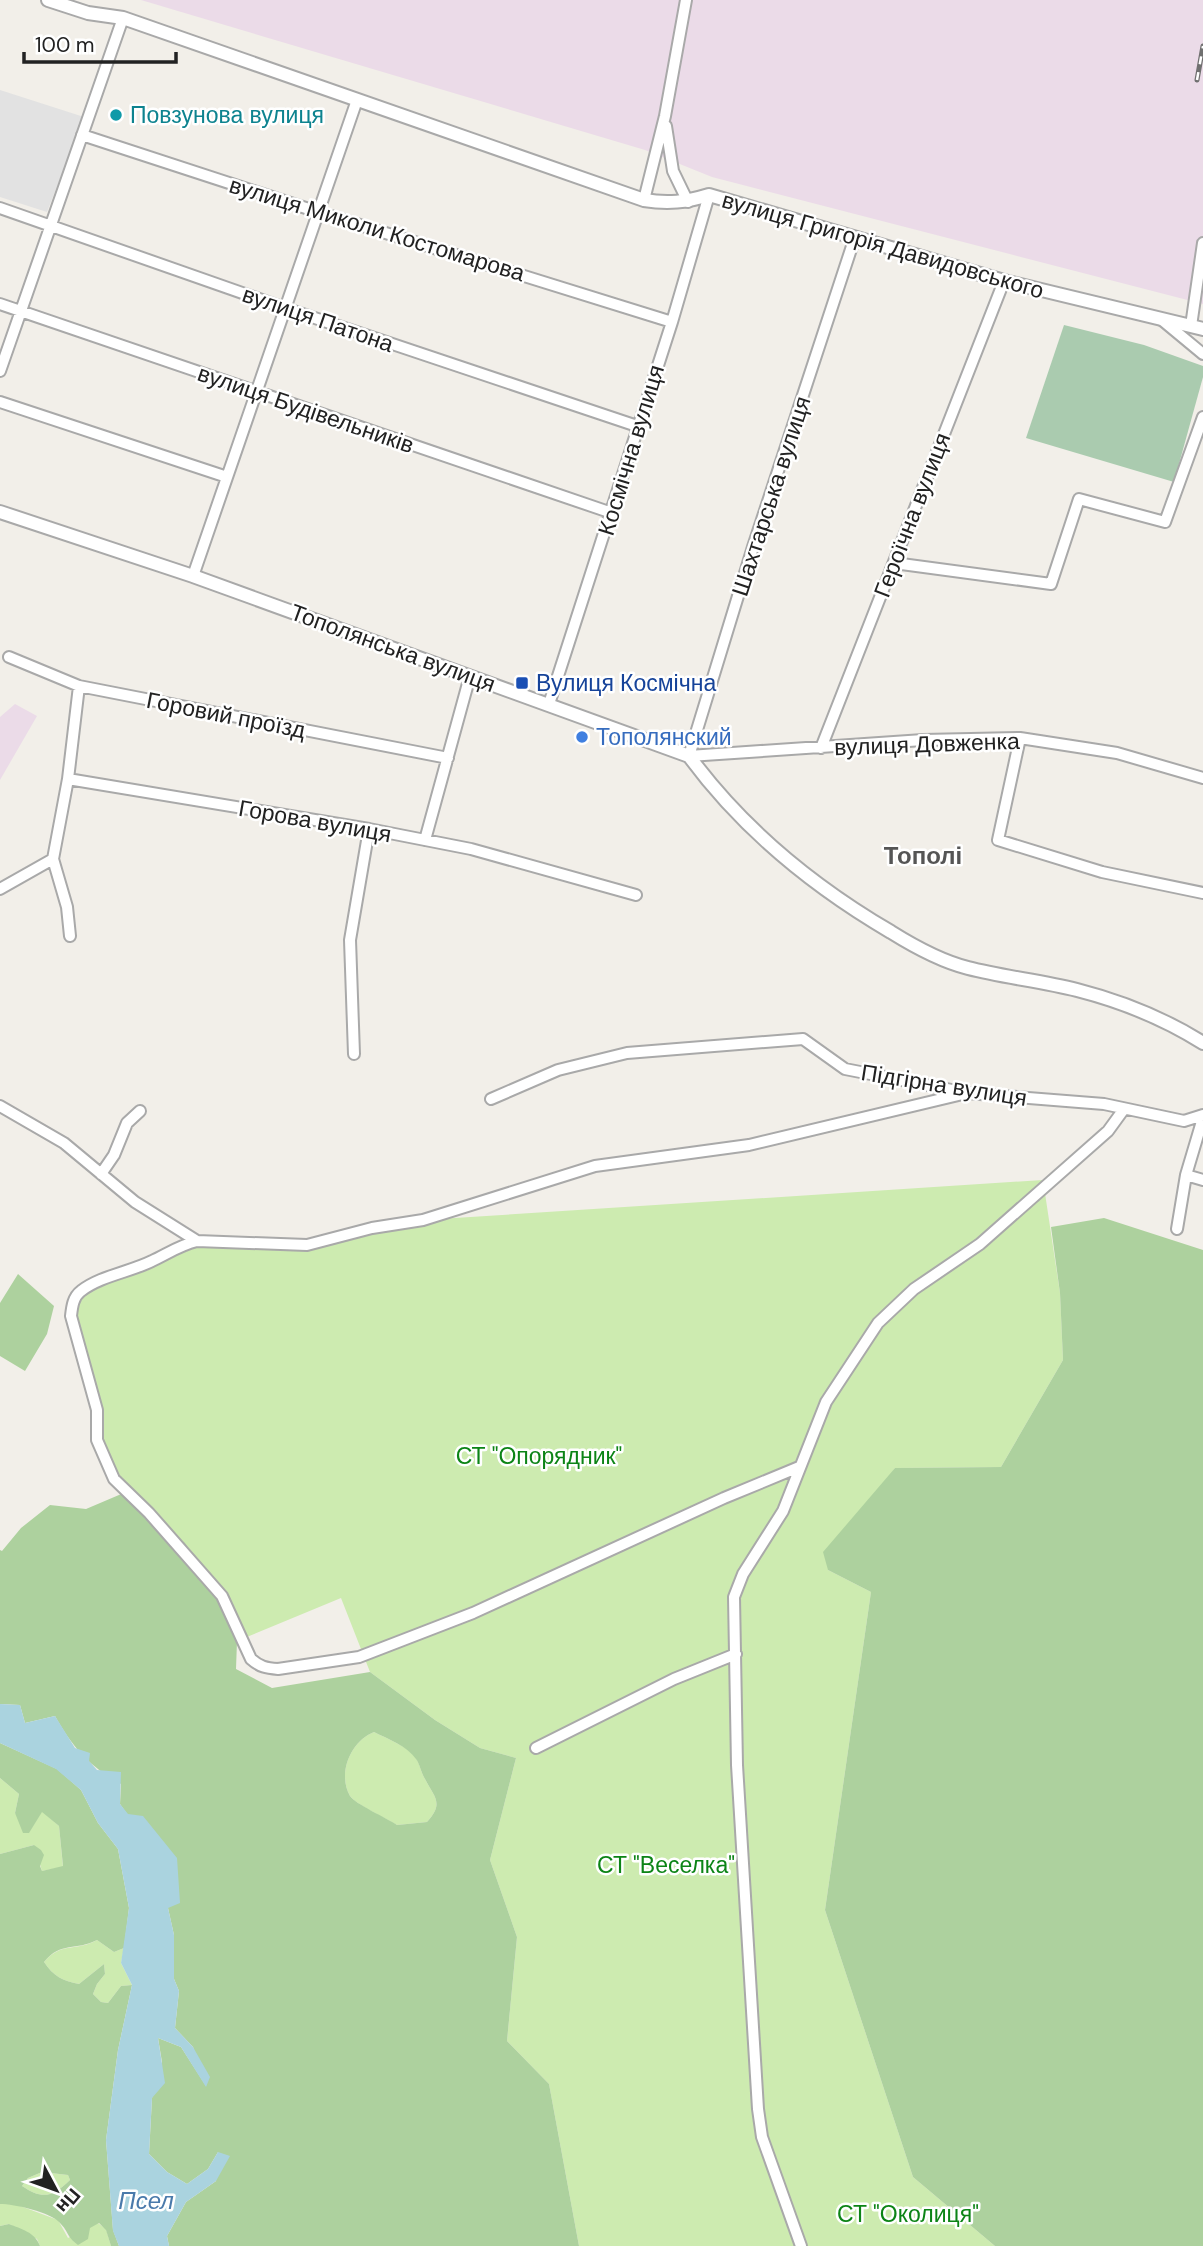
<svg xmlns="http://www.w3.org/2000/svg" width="1203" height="2246" font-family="'DM Sans',sans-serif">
<rect width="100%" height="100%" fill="#f2efe9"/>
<path fill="#ebdbe8" d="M141 0H1203V304L712 177 645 150Z
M15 704 37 716 0 780V717Z"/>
<path fill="#cdebb0" d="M1043 1180 1060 1293 1063 1360 1001 1467 895 1468 828 1570 871 1592 825 1910 913 2177 995 2246H579L549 2084 507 2041 517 1937 490 1860 516 1758 480 1748 435 1720 370 1672 341 1598 237 1641 126 1492 97 1440 99 1425 72 1307 75 1298 180 1245H307L423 1220Z
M374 1732C388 1739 407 1746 416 1758 420 1764 421 1773 425 1779 435 1798 444 1803 427 1822L397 1825C387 1819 355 1804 350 1796 337 1773 351 1741 374 1732Z
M0 1778 19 1794 15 1813 29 1832 42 1811 59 1826 63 1867 42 1871 34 1845 0 1854Z
M97 1940 114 1952 124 1948 121 1963 132 1985 121 1986 108 2003 101 2002 93 1994 97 1984 105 1974 104 1964 79 1984C63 1981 53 1976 44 1962 62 1941 76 1952 97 1940Z
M42 2172 68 2175 70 2180C52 2197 43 2200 22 2186L28 2178Z
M0 2204H15L58 2220 68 2238 98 2223 106 2229 111 2246H40L37 2239 9 2224 0 2226Z"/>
<path fill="#add19e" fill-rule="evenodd" d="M1104 1218 1203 1250V2246H995L913 2177 825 1910 871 1592 828 1570 823 1552 895 1468 1001 1467 1063 1360 1060 1293 1051 1227Z
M18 1274 54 1306 47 1334 25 1371 0 1356V1303Z
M126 1492 185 1543 230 1620 237 1641 236 1669 272 1688 370 1672 435 1720 480 1748 516 1758 490 1860 517 1937 507 2041 549 2084 579 2246H169L167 2236 186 2202 216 2181 218 2152 208 2169 187 2184 167 2172 149 2154 152 2098 162 2062 158 2038 181 2047 206 2086 193 2047 175 2028 179 1991 174 1979V1935L168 1908 127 1814 120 1804 121 1784C89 1766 73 1748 55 1716L25 1723 20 1705 0 1704V1550L2 1551 21 1528 50 1505 86 1509ZM374 1732C388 1739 407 1746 416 1759 420 1764 421 1773 425 1779 435 1798 444 1803 427 1822L397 1825C387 1818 355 1804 350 1796 337 1773 351 1741 374 1732Z
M0 1743 57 1769 81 1790 98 1823 118 1849 129 1908 124 1948 114 1952 97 1940C76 1951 61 1941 44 1962 53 1976 63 1981 79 1984L104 1964 105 1974 97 1984 93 1994 101 2002 108 2003 121 1986 132 1985 118 2050 106 2140 113 2230 119 2246H111L106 2230 99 2223 90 2228 88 2239 78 2245C66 2236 69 2232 60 2223 51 2212 14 2204 0 2204V1854L34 1845 41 1850 44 1855 40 1866 42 1871 63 1866 59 1826 42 1812 29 1833H23L15 1813 19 1794 0 1778ZM42 2172 68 2175 70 2180C52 2197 43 2200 22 2186L28 2178Z
M9 2224C21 2229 35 2232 40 2246H0V2226Z"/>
<path fill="#aacbaf" d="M1064 325 1144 345 1203 366V377L1174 482 1026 438Z"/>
<path fill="#e2e2e2" d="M0 90 84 117 47 212 0 197Z"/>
<path fill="#aad3df" d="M0 1704 20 1705 25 1723 55 1716 75 1748 90 1753 89 1761 97 1770 121 1772 120 1804 128 1814 143 1816 177 1858 180 1903 168 1908 174 1935V1979L179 1991 175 2028 193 2047 210 2077 206 2087 181 2047 158 2038 165 2083 152 2098 149 2154 167 2172 187 2184 208 2169 218 2152 230 2156 216 2181 186 2202 167 2236 169 2246H119L113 2231 106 2140 118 2050 132 1985 121 1963 129 1908 118 1849 98 1823 81 1790 56 1769 0 1743Z"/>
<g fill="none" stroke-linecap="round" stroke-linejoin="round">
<g stroke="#a9a9a9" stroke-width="14">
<path id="minor" d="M666 126 673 171 688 202
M82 135 318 212 672 322
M644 200 665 116 686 0
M0 208 285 308 637 426
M855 237 753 547 689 756 923 740 1020 738 1117 753 1203 778
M0 304 612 513
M1162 320 1203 354
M1191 326 1203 243
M0 371 123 18
M0 402 227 477
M894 563 1051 584 1079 499 1165 522 1203 417
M193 576 357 100
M9 657 79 686 448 758
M549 704 672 322 709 195
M1020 738 998 840 1102 872 1203 893
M821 748 1004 281
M68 779 79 686
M425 840 470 676
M53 859 67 907 70 936
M0 889 53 859 68 779 369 829 471 849 636 895
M354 1054 350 940 369 829
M491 1099 558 1070 627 1053 803 1039 845 1069 967 1093 1104 1104 1184 1121 1203 1115
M0 1106 64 1143 135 1202 197 1241
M101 1174 114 1155 127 1123 140 1111
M1186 1175 1203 1180
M1177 1229 1186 1175 1203 1118
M799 1467 724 1498 473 1613 359 1657 278 1669C266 1668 260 1667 251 1659L222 1596 149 1513 114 1479 97 1440V1410L71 1316C72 1307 73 1297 81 1291 100 1276 130 1272 152 1261 167 1254 180 1245 197 1241L307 1245 372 1228 423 1220 595 1166 749 1145 967 1093
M536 1748 674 1679 736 1654
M801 2246 762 2137 758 2109 737 1765 734 1597 743 1574 783 1511 826 1402 878 1323 914 1289 980 1244 1108 1131 1124 1109"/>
</g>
<g stroke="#a9a9a9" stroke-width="16">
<path id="tertiary" d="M48 0 88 13 123 18 644 200C668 204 686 202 709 195L1004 281 1203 329
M0 512 193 576 689 756C742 828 814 887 891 932 915 947 940 961 968 968 1003 977 1041 981 1077 990 1120 1001 1165 1019 1203 1043"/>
</g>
<use href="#minor" stroke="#fff" stroke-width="10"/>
<use href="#tertiary" stroke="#fff" stroke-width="12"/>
<g stroke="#707070" stroke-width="5">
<path id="rail" d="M1197 80 1203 46"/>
</g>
<use href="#rail" stroke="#fff" stroke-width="2.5" stroke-dasharray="8" stroke-linecap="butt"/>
</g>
<circle fill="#0f9aa8" stroke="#fff" stroke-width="2.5" cx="116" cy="115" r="7"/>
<rect fill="#1a4fb4" stroke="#fff" stroke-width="2.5" x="515" y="676" width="14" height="14" rx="3.5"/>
<circle fill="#3f7fe0" stroke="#fff" stroke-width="2.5" cx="582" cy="737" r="7"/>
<g text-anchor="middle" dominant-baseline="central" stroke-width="5" stroke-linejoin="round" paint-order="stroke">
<g font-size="23" fill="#0d838f" stroke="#fff" text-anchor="start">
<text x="130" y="115">Повзунова вулиця</text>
</g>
<g font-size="23" fill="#222" stroke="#fff">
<text transform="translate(377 229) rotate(17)">вулиця Миколи Костомарова</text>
<text transform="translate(883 245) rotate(16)">вулиця Григорія Давидовського</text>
<text transform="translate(318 319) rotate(19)">вулиця Патона</text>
<text transform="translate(306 409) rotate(19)">вулиця Будівельників</text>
<text transform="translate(631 450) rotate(-73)">Космічна вулиця</text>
<text transform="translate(771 496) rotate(-72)">Шахтарська вулиця</text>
<text transform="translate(912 515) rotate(-69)">Героїчна вулиця</text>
<text transform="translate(393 648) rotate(20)">Тополянська вулиця</text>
<text transform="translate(226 715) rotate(11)">Горовий проїзд</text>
<text transform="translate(927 744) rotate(-2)">вулиця Довженка</text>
<text transform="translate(315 821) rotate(10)">Горова вулиця</text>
<text transform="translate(944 1085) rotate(9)">Підгірна вулиця</text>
</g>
<g font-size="23" fill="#164399" stroke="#fff" text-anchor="start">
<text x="536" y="683">Вулиця Космічна</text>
</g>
<g font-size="23" fill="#366cbe" stroke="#fff" text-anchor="start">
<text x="596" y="737">Тополянский</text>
</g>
<g font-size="23" fill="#0c8416" stroke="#fff">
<text x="539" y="1456">СТ "Опорядник"</text>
<text x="666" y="1865">СТ "Веселка"</text>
<text x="908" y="2214">СТ "Околиця"</text>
</g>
<g font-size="24" font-weight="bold" fill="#555" stroke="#fff">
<text x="923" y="855">Тополі</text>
</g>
<g font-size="24" font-style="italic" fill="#4a7aab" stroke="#fff">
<text x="146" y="2200">Псел</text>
</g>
</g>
<g transform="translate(56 2190) rotate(131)" stroke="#ffffff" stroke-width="5" paint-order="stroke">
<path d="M0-5L12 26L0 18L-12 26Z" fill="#222222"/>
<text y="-10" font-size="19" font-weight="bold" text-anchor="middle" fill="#222222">Пн</text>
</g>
<path d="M24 52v10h152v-10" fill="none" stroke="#222222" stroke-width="3.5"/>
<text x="35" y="52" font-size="21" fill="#222222" stroke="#ffffff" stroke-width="5" paint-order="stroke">100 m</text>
</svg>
